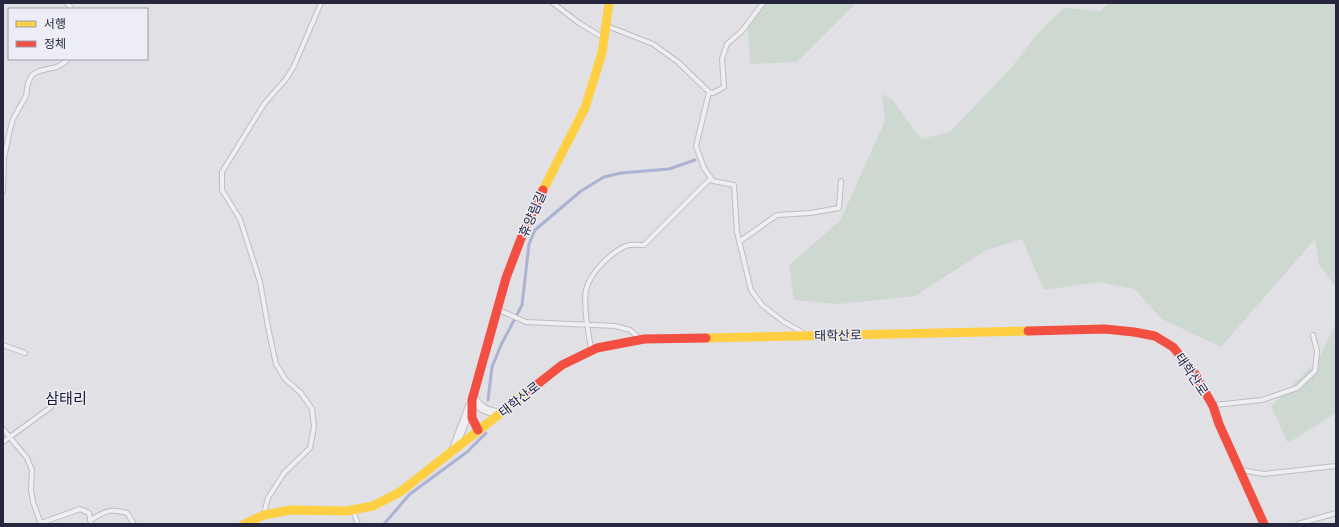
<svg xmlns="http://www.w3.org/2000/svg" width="1339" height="527" font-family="'Noto Sans','Noto Sans KR',sans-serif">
<rect width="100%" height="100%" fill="#e0e0e5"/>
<path fill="#cdd8d0" d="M767 3H856L797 62 750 64 748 28Z
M1109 3H1336V292L1335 286 1319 265 1315 239 1221 347 1162 319 1134 289 1099 282 1044 290 1022 239 986 250 915 296 839 304 794 300 789 265 840 221 885 121 882 94 893 100 921 139 950 132 1011 68 1037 34 1064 8 1100 11Z
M1336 323V413L1288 443 1271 406 1318 360Z"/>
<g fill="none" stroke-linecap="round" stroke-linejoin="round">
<path stroke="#acb2d3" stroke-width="3" d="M488 400 492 367 501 345 522 305 529 244 535 230 581 191 604 177 621 173 669 169 695 160
M384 524 410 494 467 452 486 433"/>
<g stroke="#bdbdc3" stroke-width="6">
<path id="lane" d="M67 3 72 9
M553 3 579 23 602 37
M607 26 653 44 678 62 709 92 696 146 704 168 713 181 734 185 737 232 751 290 762 305 784 322 802 332
M709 92 713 93 724 87 722 59 727 44 742 31 763 3
M3 191 4 158 10 130 13 119 26 96 28 83 32 75 39 71 57 67 65 62 68 59
M739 242 777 215 810 213 839 208 841 181
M499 310 526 322 615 326 630 330 639 338
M3 345 25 353
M591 348C588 332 583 306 586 290 590 273 610 253 626 246 631 244 639 245 644 245L711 178
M1214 405 1262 400 1297 388 1315 371 1317 351 1313 335
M3 429 27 458 32 470 31 490 33 502 41 524
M3 442 51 407
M1241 470 1264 474 1336 466
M353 511 358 524
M264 513 268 498 284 473 310 448 314 427 312 409 301 393 285 379 276 364 269 332 260 282 240 219 222 190V172L264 104 286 79 294 66 321 3
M90 520C107 511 109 508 127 513L134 524
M41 523 80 509 89 513 91 524
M1298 524 1336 513"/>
</g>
<g stroke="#bdbdc3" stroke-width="10">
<path id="street" d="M473 397C481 410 485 410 499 414
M454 449 470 406"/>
</g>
<use href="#lane" stroke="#efeff2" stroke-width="4"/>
<use href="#street" stroke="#efeff2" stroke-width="8"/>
<path stroke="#ffcf43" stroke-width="9" d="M543 190 585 108 602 53 609 3
M706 338 1028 331
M244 524 264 515 291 510 346 511 373 506 400 492 530 390"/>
<path stroke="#f24e42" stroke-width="9" d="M1028 331 1105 329 1134 332 1155 336 1173 347 1195 374 1213 406 1219 424 1264 524
M530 390 562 365 597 348 644 339 706 338
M478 430 472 418V400L506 278 525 228 543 190"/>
</g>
<g text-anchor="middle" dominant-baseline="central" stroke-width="3" stroke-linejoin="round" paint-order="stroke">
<g font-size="13" fill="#26263f" stroke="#ededf6">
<text transform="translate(532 214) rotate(-66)">휴양림길</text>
<text transform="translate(838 335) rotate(-1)">태학산로</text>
<text transform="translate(1192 374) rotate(56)">태학산로</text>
<text transform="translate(519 399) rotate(-38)">태학산로</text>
</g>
<g font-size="15" fill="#181830" stroke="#ededf6">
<text x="66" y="398">삼태리</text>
</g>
</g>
<rect width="1339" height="527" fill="none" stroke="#26263f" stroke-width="8"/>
<rect x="8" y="8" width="140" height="52" fill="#ededf6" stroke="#9d9dad"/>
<rect x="16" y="21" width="20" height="6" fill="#ffcf43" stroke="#9d9dad"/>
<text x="44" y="28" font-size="12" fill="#26263f">서행</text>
<rect x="16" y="41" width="20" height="6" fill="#f24e42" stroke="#9d9dad"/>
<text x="44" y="48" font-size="12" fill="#26263f">정체</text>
</svg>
